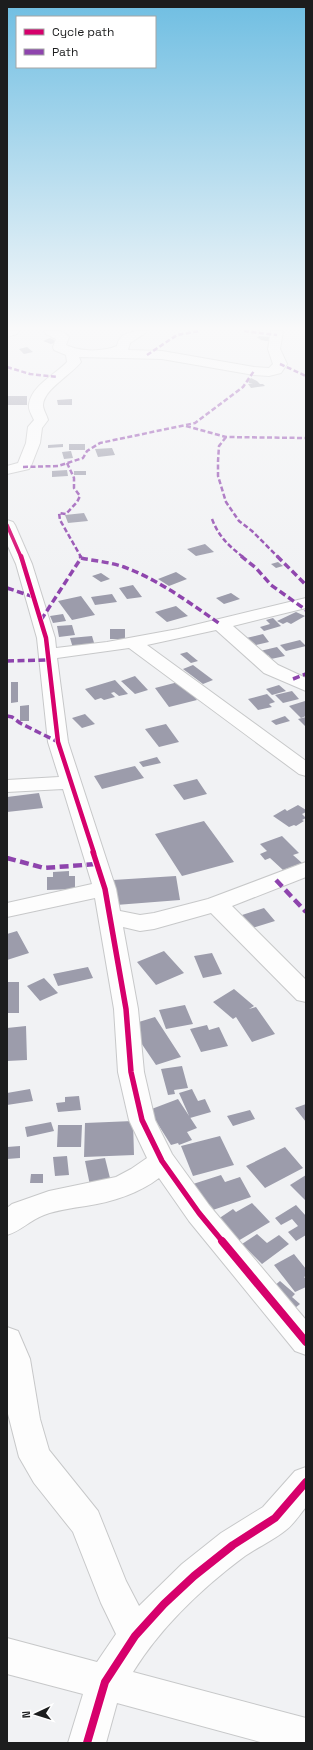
<svg xmlns="http://www.w3.org/2000/svg" width="313" height="1750" font-family="'Space Grotesk',sans-serif">
<rect width="100%" height="100%" fill="#f1f2f4"/>
<path fill="#9c9cab" d="M259 336 271 337 273 342 260 340 261 339 257 338Z
M50 338 58 342 51 344 43 341Z
M27 347 33 352 24 354 19 349Z
M251 378 257 381 260 384H263L265 386 251 388 248 384 253 383H249L248 381Z
M7 396H27V405H7Z
M72 399V405H58L57 400Z
M63 444V447L48 448V445Z
M69 444H85V450H69Z
M112 448 115 455 98 457 95 449Z
M71 451 73 458 64 459 62 452Z
M67 470 68 476 52 477V471Z
M74 471H86V475H74Z
M84 513 88 521 68 523 65 515Z
M205 544 214 552 196 556 187 549Z
M278 562 283 566 276 568 271 564Z
M176 572 187 579 169 586 158 579Z
M101 573 110 579 101 582 92 576Z
M133 585 142 597 127 599 119 588Z
M231 593 240 599 224 604 216 598Z
M112 594 117 602 95 605 91 597Z
M81 596 95 615 72 620 58 601Z
M176 606 188 616 167 622 155 612Z
M296 612 305 616 291 624 287 622 283 624 277 621Z
M63 614 66 621 53 623 50 616Z
M273 618 281 626 264 631 260 627 270 624 266 620Z
M72 625 75 635 59 637 57 626Z
M110 629H125V639H110Z
M263 634 269 642 256 645 258 647 251 649 242 639Z
M92 636 95 646 73 648 70 638Z
M300 640 306 646 286 651 280 645Z
M277 647 285 656 271 659 268 655 265 656 260 651Z
M187 652 198 661 191 663 180 654Z
M193 665 213 680 203 684 183 669Z
M135 676 148 690 135 694 121 681Z
M115 680 128 694 119 696 114 692 111 693 115 697 104 700 101 698 95 700 85 689Z
M182 681 197 700 169 707 155 688Z
M11 682H18V702L11 703Z
M279 685 286 691 272 695 266 689Z
M292 691 299 699 283 703 275 695Z
M267 694 275 702 269 704 272 707 258 710 248 699Z
M305 701 306 716 301 718 289 706Z
M29 705V721H20V706Z
M85 714 95 724 82 728 72 718Z
M285 716 290 721 276 725 271 721Z
M306 717V727L298 719Z
M166 724 179 742 159 747 145 729Z
M157 757 161 763 143 767 139 762Z
M135 766 144 778 102 789 94 776Z
M197 779 207 794 184 800 173 785Z
M39 793 43 808 7 812V797Z
M298 805 306 810V812L302 814 306 818 302 820 304 821 296 826 294 825 289 827 273 816 285 809 287 811Z
M204 821 234 862 182 876 155 834Z
M282 836 299 853 293 855 302 863 283 870 270 858 265 860 260 854 267 851 260 844Z
M69 871V876H75V889L47 890V877H53V872Z
M176 876 180 900 116 905 113 880Z
M264 908 275 921 252 928 242 915Z
M17 931 29 953 7 960V934Z
M164 951 184 973 156 985 137 962Z
M212 953 222 974 203 978 194 956Z
M88 967 93 978 58 986 53 974Z
M44 978 58 993 40 1001 27 986Z
M7 982H19V1013H7Z
M234 989 254 1006 249 1009 256 1007 275 1034 252 1042 236 1017 233 1019 213 1002Z
M185 1005 193 1024 166 1029 159 1010Z
M155 1017 181 1057 156 1065 129 1025Z
M207 1025 209 1030 219 1027 228 1046 201 1052 190 1029Z
M26 1026 27 1060 7 1061V1028Z
M182 1066 188 1088 174 1090 175 1094 168 1095 161 1069Z
M30 1089 33 1101 7 1105V1093Z
M192 1089 198 1101 205 1099 211 1112 190 1118 179 1093Z
M79 1096 81 1110 58 1112 56 1103 65 1102V1097Z
M178 1099 197 1128 187 1132 192 1140 179 1145 178 1143 171 1145 149 1110Z
M306 1104V1122L295 1108Z
M250 1110 255 1119 233 1126 227 1116Z
M133 1121 134 1155 84 1157 85 1123Z
M51 1122 54 1131 27 1137 25 1127Z
M58 1125H82L81 1147H57Z
M220 1136 234 1165 193 1176 181 1146Z
M20 1146V1158L7 1159V1147Z
M285 1147 303 1168 265 1188 246 1166Z
M67 1156 69 1175 55 1176 53 1157Z
M105 1158 112 1186 91 1190 85 1161Z
M31 1174H43V1183H30Z
M221 1175 225 1182 240 1177 251 1197 207 1212 193 1184Z
M306 1175V1201L290 1185Z
M252 1203 270 1222 238 1241 218 1219 233 1209 236 1212Z
M296 1205 306 1216V1235L296 1241 288 1232 298 1226 292 1219 281 1225 275 1218Z
M257 1234 267 1243 279 1235 289 1244 262 1264 242 1244Z
M294 1254 306 1269V1276L304 1277 306 1279V1287L295 1292 274 1265Z
M280 1281 295 1294 292 1297 300 1304 290 1312 267 1292Z"/>
<g fill="none" stroke-linecap="round" stroke-linejoin="round">
<g stroke="#c7c8c9" stroke-width="2">
<path id="minor" d="M7 331H19L17 334 7 337Z
M44 331C53 331 63 329 69 337L66 345C80 352 102 352 117 346 119 332 134 331 146 331L144 334 130 343 128 350 162 351 254 367 269 368 273 364 268 349 271 331H283L280 349 287 364 281 373 269 376 254 375 162 359 79 357 81 362C71 375 44 389 43 405 43 410 47 415 48 420L42 428 40 443 31 466 29 469 7 474V466L18 463 26 443 28 427 34 420C32 415 28 410 29 404 32 385 56 374 67 362L66 355 54 350 53 347 56 339 46 334Z
M7 520 13 522 15 525 32 564 55 638 56 648 107 642 178 629 306 598V608L233 626 278 665 306 678V691L264 673 216 630 147 645 306 761V776L299 774 129 648 57 658 68 742 116 889 120 911 140 915 154 913 208 899 306 862V877L232 906 306 980V1002L297 1000 211 913 154 929 140 931 123 927 138 1009 144 1072 155 1120 172 1154 209 1205 306 1320V1355L295 1351 189 1221 159 1178C138 1194 112 1202 86 1206 72 1208 57 1210 44 1215 30 1220 21 1231 7 1235V1208L12 1204 49 1191 116 1177 131 1169 147 1158 129 1120 118 1072 114 1009 95 898 7 917V903L92 884 63 789 7 792V780L59 777 48 742 37 638 16 564 7 544Z
M7 1327 18 1331 30 1359 40 1419 49 1450 98 1511 126 1581 139 1606 182 1564 221 1533 263 1507 295 1471 306 1467V1507C300 1514 294 1524 286 1530 274 1540 258 1547 245 1556 202 1588 161 1627 133 1672L306 1718V1743H264L117 1703 106 1743H68L83 1694 7 1674V1638L97 1662 116 1634 101 1603 73 1532 34 1483 19 1457 7 1410Z"/>
</g>
<use href="#minor" fill="#fdfdfd" fill-rule="evenodd"/>
<path stroke="#8e44ad" stroke-width="2.5" stroke-dasharray="5 2.5" stroke-linecap="butt" d="M244 331 277 335
M147 355 177 335 199 331
M280 364 306 376
M7 367 30 374 58 377
M186 426 226 437 306 438
M226 437 219 446 218 461V476L226 502 239 521 252 531 278 557
M67 463 74 478V488L80 496 77 502 66 514 59 513 60 520 81 557
M23 467 58 466 83 458 87 451 100 443 195 423 243 387 254 371
M212 519C219 537 228 545 243 557"/>
<path stroke="#8e44ad" stroke-width="3.5" stroke-dasharray="7 3.5" stroke-linecap="butt" d="M241 556 256 568 271 585 306 610
M277 556 306 585
M81 558C95 561 110 562 124 567 159 580 190 603 220 624
M7 588 34 597
M41 620 81 558 80 556
M7 661 49 660
M293 679 306 674
M7 716 12 717 20 723 58 742"/>
<path stroke="#8e44ad" stroke-width="4.5" stroke-dasharray="9 4.5" stroke-linecap="butt" d="M7 858 44 868 97 864
M276 880 306 912"/>
<g stroke="#fff" stroke-width="5">
<path id="cycleway-far3" d="M7 525 21 557"/>
</g>
<g stroke="#fff" stroke-width="6">
<path id="cycleway-far2" d="M21 556 46 638 58 742 94 853"/>
</g>
<g stroke="#fff" stroke-width="8">
<path id="cycleway-far1" d="M93 852 105 889 126 1009 131 1072 142 1120 162 1161 199 1213 223 1242"/>
</g>
<g stroke="#fff" stroke-width="10">
<path id="cycleway" d="M222 1241 306 1342
M87 1743 105 1682 135 1636 164 1604 194 1576 233 1545 275 1518 306 1482"/>
</g>
<use href="#cycleway-far3" stroke="#d6006c" stroke-width="3.5"/>
<use href="#cycleway-far2" stroke="#d6006c" stroke-width="4.5"/>
<use href="#cycleway-far1" stroke="#d6006c" stroke-width="5.5"/>
<use href="#cycleway" stroke="#d6006c" stroke-width="8"/>
</g>
<linearGradient id="sky" x2="0" y2="1"><stop stop-color="#6fbee2"/><stop offset="0.57" stop-color="#f9f9fa"/><stop offset="1" stop-color="#f9f9fa" stop-opacity="0"/></linearGradient>
<rect width="313" height="576" fill="url(#sky)"/>
<rect width="313" height="1750" fill="none" stroke="#1c1d1e" stroke-width="16"/>
<rect x="16" y="16" width="140" height="52" fill="#ffffff" stroke="#a4a5a5"/>
<rect x="24" y="29" width="20" height="6" fill="#d6006c" stroke="#a4a5a5"/>
<text x="52" y="36" font-size="12" fill="#1c1d1e">Cycle path</text>
<rect x="24" y="49" width="20" height="6" fill="#8e44ad" stroke="#a4a5a5"/>
<text x="52" y="56" font-size="12" fill="#1c1d1e">Path</text>
<g transform="translate(36 1714) rotate(266)" stroke="#ffffff" stroke-width="3" paint-order="stroke">
<path d="M0-3L7 15L0 10L-7 15Z" fill="#1c1d1e"/>
<text y="-6" font-size="11" font-weight="bold" text-anchor="middle" fill="#1c1d1e">N</text>
</g>
</svg>
